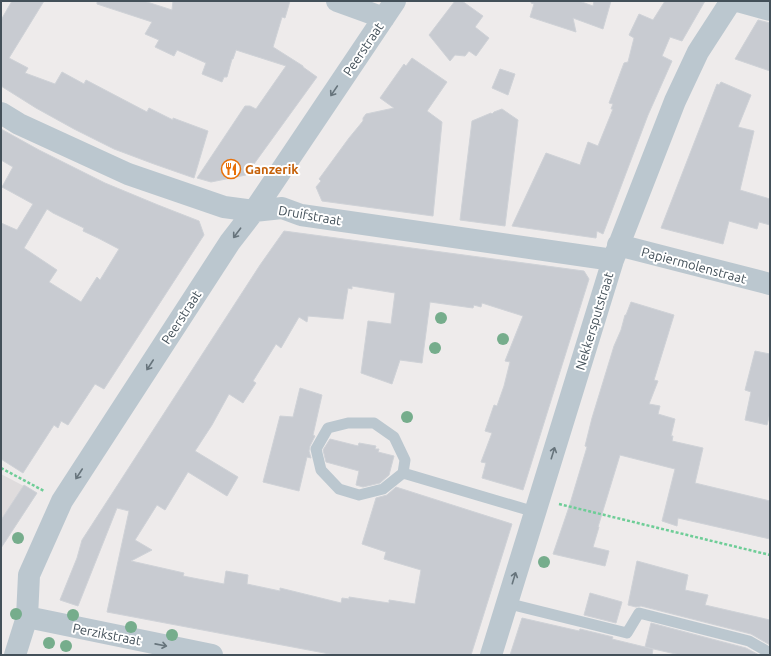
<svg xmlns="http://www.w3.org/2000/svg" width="771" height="656" font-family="Ubuntu,sans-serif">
<rect width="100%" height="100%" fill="#eeebeb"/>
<path fill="#dfdcdd" d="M1 474 37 493 1 548Z"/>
<path fill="#c8cbd1" stroke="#cfd2d7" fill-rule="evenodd" d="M12 1H44L9 58 28 68 25 73 55 84 62 72 84 84 86 80 147 112 149 108 173 120V118L208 131 194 178 154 164 114 149 74 129 36 108 1 86V20Z
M97 1H144L172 10 173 1H290L285 18 282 17 273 47 303 66V67L317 77 246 175 211 182 197 178 245 106H250L256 109 286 66 236 50 233 59H232L227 77H224L222 82 202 74 206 63 177 50 174 56 155 47 159 40 145 34 152 22 97 4Z
M455 1H462L483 16 475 27 489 38 476 56 469 51 465 56 455 55 450 61 429 35Z
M531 1H579L593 6 594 1H611L603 29 573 18 576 32 530 17 534 4 531 3Z
M665 1H705L682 41 670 37 662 56 672 61 648 115 603 234 597 231 596 238 512 226 546 153 580 165 588 142 598 146 613 109H611L613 104 609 103 624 63 628 62 634 38 629 35 639 14 653 20Z
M758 20 770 23V71L735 59Z
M412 58 447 82 427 111 442 122 433 216 322 201 316 187 321 181 319 179 349 138 363 121V118L366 114 394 108 380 98 404 64 406 66Z
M500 69 515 74 508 95 492 88Z
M721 82 751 95 738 127 754 131 740 190 770 199V225L759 222 757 229 729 221 723 244 661 228 717 84 719 85Z
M502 109 518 120 505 226 460 220 472 121 491 113 492 114 494 112Z
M1 129 39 150 105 183 158 205 199 221 204 235 104 389 95 384 68 425 61 421 58 428 54 425 23 473 1 459V223L17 230 33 204 2 187 13 167 1 160ZM47 209 53 213 84 228 83 231 98 238 119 249 100 280 97 277 81 302 49 282 57 270 24 248Z
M284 231 584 271 589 279 523 490 482 478 486 463 481 462 492 433 485 431 494 405 497 406 504 386 510 362 505 361 523 316 482 303 481 307 474 305 473 308 430 302 422 363 400 360 392 384 361 373 368 321 391 324 395 293 352 286V289L348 288 343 319 308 316 307 322 299 317 281 348 276 344 253 381 256 383 243 403 229 394 212 425 195 451 238 477 227 496 188 472 165 510 157 505 135 540 152 550 131 561 184 573 183 576 224 584 226 571 248 575 247 584 280 591V588L341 603 342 598 349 599V597L389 603V600L415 604 421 570 384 559 386 552 362 544 376 498 387 495 396 487 512 524 471 655H335L107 612 129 511 117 508 78 606 60 600 77 558 82 540 260 265Z
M631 302 674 315 654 380 658 381 649 404 660 406 658 414 675 419 671 436H673L672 441 703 448 695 483 770 501V539L678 518 677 526 662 521 675 469 620 455 598 527H599L593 547 609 551 605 566 553 554 569 507 587 447 585 446 592 418 614 346 621 330 625 315H626Z
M755 351 770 354V413L767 425 745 420 751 392 745 390Z
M300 388 322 395 313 435 315 436 310 446 309 451 311 458 307 457 299 491 263 482 280 416 293 417Z
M330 439 358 446 359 443 376 446 375 449H379L378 452 394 456 389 475 380 483 363 487 356 485 359 471 326 462 323 450Z
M24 485 37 493 1 548V520Z
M637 561 688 575 685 590 708 595 705 605 770 620V645L751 634 641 606 636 607 628 605Z
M590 593 622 602 616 623 584 615Z
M522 618 579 631 580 629 613 637 612 639 653 649 652 655H510Z
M651 623 746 648 759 655H680L645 647Z"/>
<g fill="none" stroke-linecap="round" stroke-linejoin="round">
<path stroke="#6ecd97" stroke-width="2.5" stroke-dasharray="3 2" stroke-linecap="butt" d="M1 468 44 491
M559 504 770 555"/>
<path stroke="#bbc7cf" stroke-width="11" d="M403 473 405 460 394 437 374 423H348L328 428 316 449 321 470 339 489 359 495 383 489 403 473 535 512
M506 603 627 633 639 613 749 641 770 653"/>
<path stroke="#bbc7cf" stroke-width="22" d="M337 1 384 18
M737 1 770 10
M1 113 19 124 128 174 224 207 254 211 282 208 301 215 613 260
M618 245 770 284
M27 617 212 655
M15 655 27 617 29 575 62 501 230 242 254 211 395 1
M491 655 613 260 675 101 698 52 731 1"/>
</g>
<g fill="#76ad8c">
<circle cx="441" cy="318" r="6"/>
<circle cx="503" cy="339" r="6"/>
<circle cx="435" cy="348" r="6"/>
<circle cx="407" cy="417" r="6"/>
<circle cx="18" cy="538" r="6"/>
<circle cx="544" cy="562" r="6"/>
<circle cx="16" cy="614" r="6"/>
<circle cx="73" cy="615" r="6"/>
<circle cx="131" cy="627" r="6"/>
<circle cx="172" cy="635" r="6"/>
<circle cx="49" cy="643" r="6"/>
<circle cx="66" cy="646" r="6"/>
</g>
<defs><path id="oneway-shaft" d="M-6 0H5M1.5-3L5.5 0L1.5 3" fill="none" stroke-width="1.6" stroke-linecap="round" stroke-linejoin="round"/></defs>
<g stroke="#67747c">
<use href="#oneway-shaft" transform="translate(334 91) rotate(124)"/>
<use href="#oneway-shaft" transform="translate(237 233) rotate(127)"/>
<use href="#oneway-shaft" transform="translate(150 365) rotate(123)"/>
<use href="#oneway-shaft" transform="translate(553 453) rotate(-73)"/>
<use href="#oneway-shaft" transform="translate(79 474) rotate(123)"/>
<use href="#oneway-shaft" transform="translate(514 578) rotate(-73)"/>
<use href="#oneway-shaft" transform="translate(161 645) rotate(11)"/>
</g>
<defs>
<g id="restaurant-ring" transform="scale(1)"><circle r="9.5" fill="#fff" stroke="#e8710a" stroke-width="1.5"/><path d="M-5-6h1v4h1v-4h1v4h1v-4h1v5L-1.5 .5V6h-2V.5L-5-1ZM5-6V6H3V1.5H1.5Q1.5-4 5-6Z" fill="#e8710a"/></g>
</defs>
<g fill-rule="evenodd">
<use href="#restaurant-ring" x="231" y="169"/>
</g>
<g text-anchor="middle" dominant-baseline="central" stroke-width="4" stroke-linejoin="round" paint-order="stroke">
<g font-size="13" fill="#435059" stroke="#fff">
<text transform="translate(363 49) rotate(-56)">Peerstraat</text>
<text transform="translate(310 215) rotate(10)">Druifstraat</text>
<text transform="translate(694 265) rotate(15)">Papiermolenstraat</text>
<text transform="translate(181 317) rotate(-57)">Peerstraat</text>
<text transform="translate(594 321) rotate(-73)">Nekkersputstraat</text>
<text transform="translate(107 634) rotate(11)">Perzikstraat</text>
</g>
<g font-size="13" font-weight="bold" fill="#c56008" stroke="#fff" text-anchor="start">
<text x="245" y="169">Ganzerik</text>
</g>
</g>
<rect width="771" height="656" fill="none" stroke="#435059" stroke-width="4"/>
</svg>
